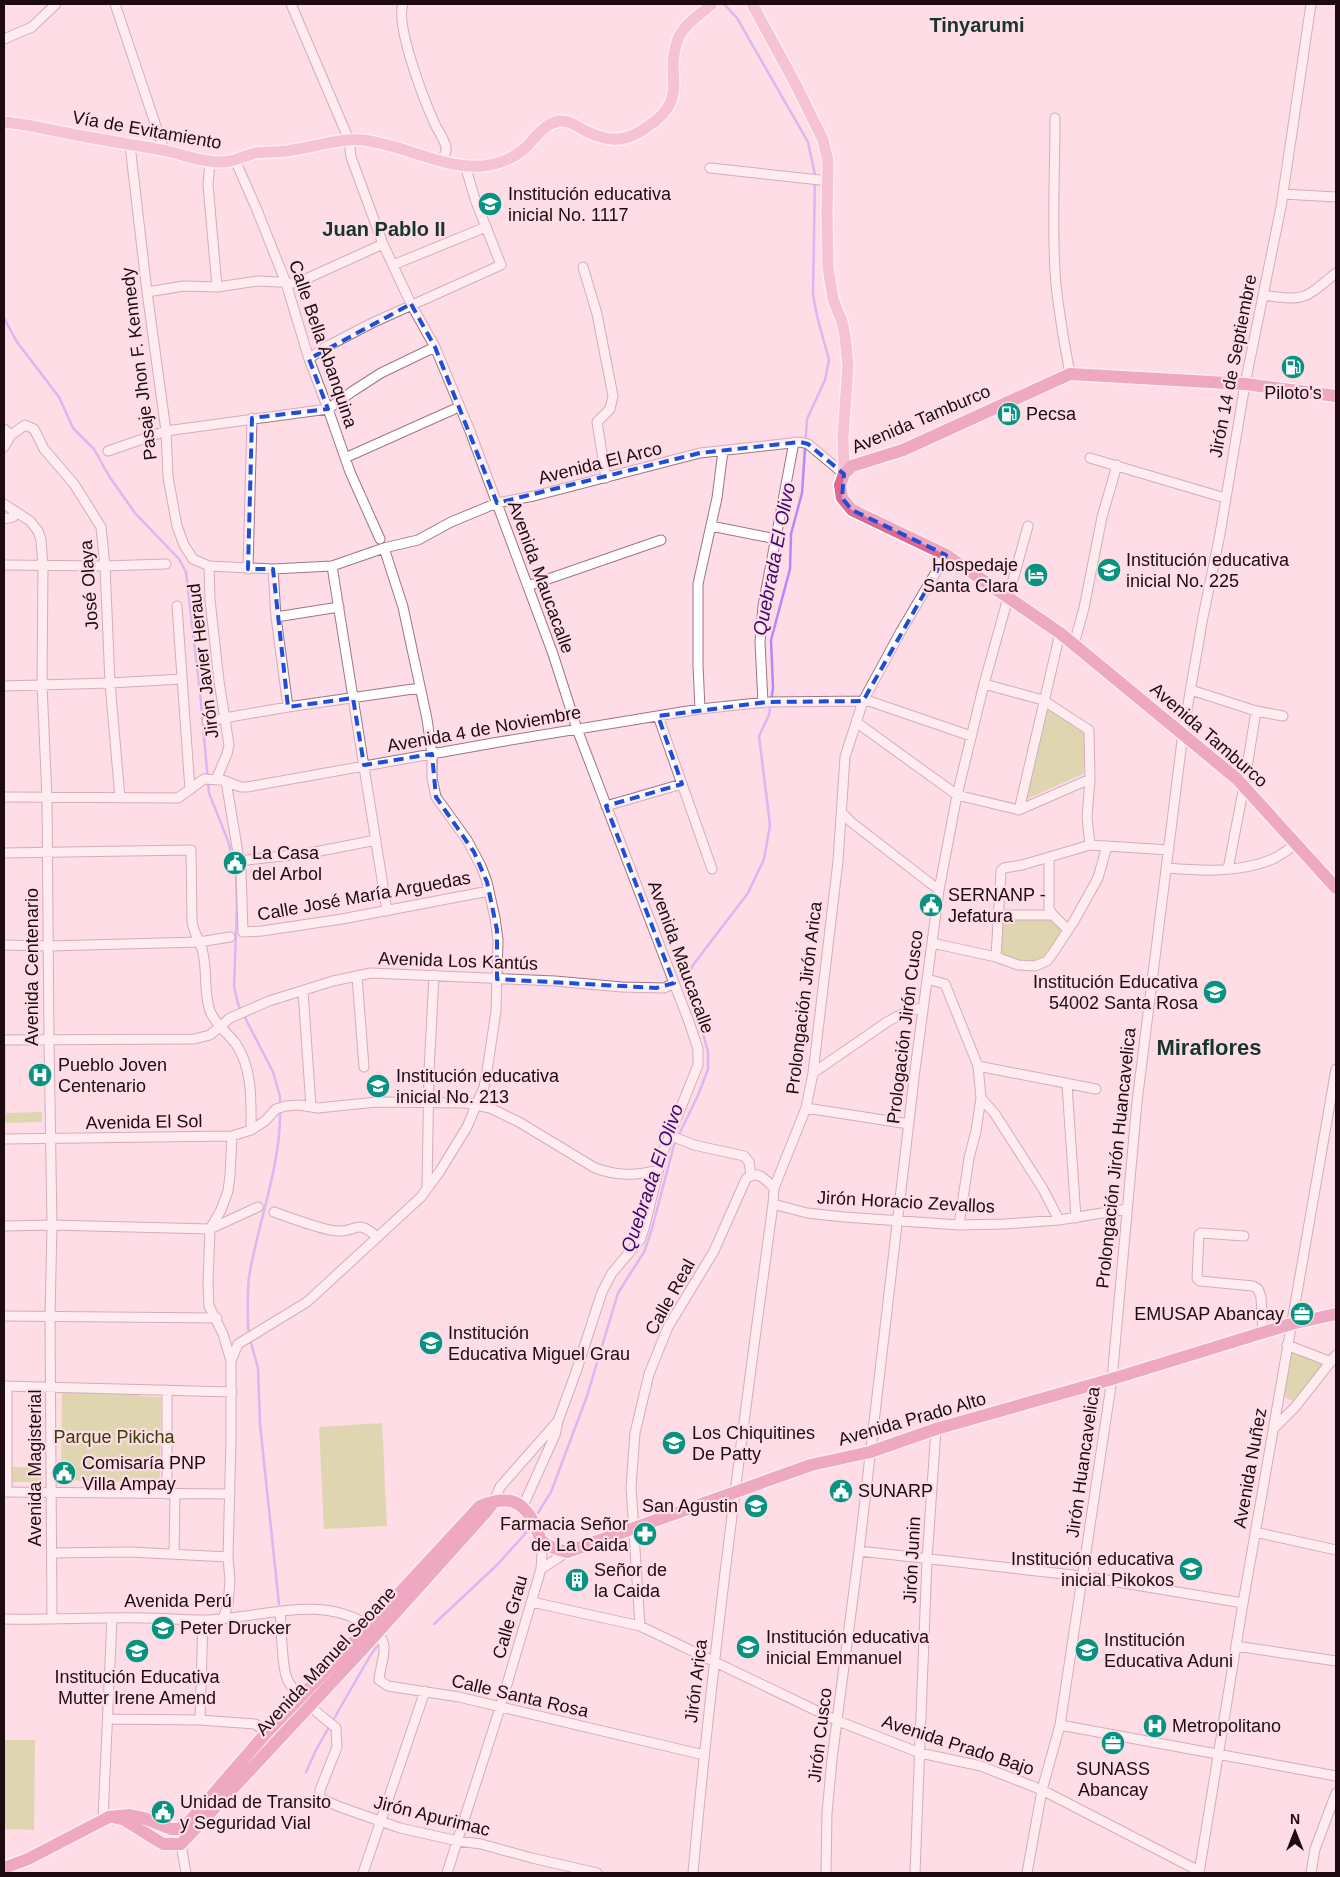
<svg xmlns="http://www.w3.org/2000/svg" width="1340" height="1877" font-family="Helvetica,sans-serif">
<rect width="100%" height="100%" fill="#fedde6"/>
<path fill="#bacc72" d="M1047 705 1088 730 1083 774 1027 799 1025 793Z
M1006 918C1022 918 1061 911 1061 934 1050 949 1042 970 1019 962 1013 960 1007 959 1002 953V922Z
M4 1042H6V1113L42 1112V1122L4 1123Z
M1289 1350 1327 1363 1295 1402 1284 1397Z
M62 1388 137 1391 140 1396 161 1397 160 1483 61 1480Z
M382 1423 387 1526 324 1529 319 1427Z
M10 1467H42V1480L40 1482H13L11 1480Z
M4 1740H35L34 1830 4 1829Z"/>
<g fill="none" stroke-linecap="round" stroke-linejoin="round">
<path stroke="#b38afd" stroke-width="2.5" d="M4 318 17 342 59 397 73 428 94 449 109 476 135 513 179 559 186 572 200 692 209 793 228 841 236 872 237 907 234 986 238 1004 273 1072 280 1096V1105
M249 1334 248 1327C248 1311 247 1293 249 1277 258 1222 281 1166 280 1110
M250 1339 258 1368 260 1424 279 1604
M536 1516 551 1492 587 1396 618 1293 644 1252 651 1232 674 1145 699 1093 708 1069V1052L688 976 693 965 748 893 764 859 770 825 759 736 769 715 773 688 771 640 790 569 791 534 802 493 807 419 825 380 829 360 817 316 813 295 815 175 808 142 737 18 724 4
M434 1624 498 1564 524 1535 530 1525
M332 1722 370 1656 377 1646
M306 1772 316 1750 329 1727"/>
<g stroke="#a47383" stroke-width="11">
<path id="minor" d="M115 4 164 150
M291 4 349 140 351 157 383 244 411 304 435 347 470 431 553 654 577 729 689 1022 698 1049V1065L663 1152 644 1229 640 1240 612 1273 602 1292 576 1372 558 1421 555 1435 523 1506
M403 4C395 25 424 100 434 122 437 130 444 138 446 147 447 153 444 156 441 161
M4 39 32 27 56 4
M1055 118C1055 169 1052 221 1055 272 1057 306 1064 340 1070 374
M130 145 147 292 166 431 168 477 177 526 184 545 193 559 209 566 273 569 332 566 384 548 418 540 451 522 497 503 534 496 700 453 800 442 808 444 844 474
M235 160 257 210 286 283 309 359 328 409 350 472 380 539
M210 161 208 185 217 287
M710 168 829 181
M1283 194 1336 197
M393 265 486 227
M583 267 597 314 613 396 610 409 597 422 606 478
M147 292 184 286 217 287 258 281 297 283 383 244
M1263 295C1306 301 1303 300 1336 273
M309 359 322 349 372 323 501 265 475 199 465 165
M4 429 11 435 25 425 34 429 44 449 74 484 101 527 105 566 110 683 120 798
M4 447 11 435
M108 451 166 431 328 409 353 391 381 373 435 347
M345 458 459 407
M1090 458 1225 498
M4 504 30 521 38 531 41 540 43 566 42 685 47 798 49 1040 52 1225 50 1317 52 1619
M4 519 13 517 17 513
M711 526 776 539
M4 565 105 566 166 564
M209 566 210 600 219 681 229 745 227 754 216 780
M332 566 387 911
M248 569 252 418
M273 569 276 617 288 707
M528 586 661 540
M177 606 190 790
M276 617 339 607
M1074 644 1084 608 1102 517 1117 465
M984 684 1043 700 1089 730 1090 779 1087 817 1090 845
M4 686 110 683 182 679
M1191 690 1256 711 1283 716
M763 703 760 642 763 606 794 442
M700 709 698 665V584L717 498 723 451
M658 716 712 869
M207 721 288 707 420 688
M856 722 957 795 1019 810 1090 779
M226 781 241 871 243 932 262 931 342 919 489 891
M4 797 178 798 204 779 222 780 241 787H247L499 742 700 709 767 702 869 701 971 736
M606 806 682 784
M1019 810 1060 633
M841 812 851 822 939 890
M4 853 191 850 192 921C193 932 199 939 202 949 208 969 203 992 210 1011 215 1024 228 1033 236 1044 253 1070 251 1101 251 1130
M1049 857V909L1053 915 1068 930
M239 861 310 853 376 840
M1167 868C1202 871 1240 873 1273 859 1281 855 1289 849 1296 844
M1228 869 1244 786 1256 711
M998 915H1053
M932 943 996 957 1018 965 1035 966 1047 961 1053 953 1074 921 1098 878 1107 846
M4 945 49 946 199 942 230 937
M996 957 1001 871 1004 868 1022 865 1090 845 1169 850
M357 976 364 1067
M927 979 945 984 978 1066 981 1098 995 1114 1043 1189 1059 1220
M303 991 311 1107
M4 1040 194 1039 210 1035 230 1018 269 1001 333 981 371 973 555 981 622 987 664 988 674 983
M978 1066 1096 1089
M813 1073 887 1022 909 1010 923 1008
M1067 1085 1076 1218
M806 1108 909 1124
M669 1135 694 1145 744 1156 749 1162 751 1175
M4 1139 232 1136 251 1130 265 1121 276 1109 286 1106 299 1105 318 1108 377 1102 465 1103 490 1108 519 1122 595 1168C617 1176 636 1176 658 1170
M427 1187 429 1071 434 975
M773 1204 807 1213 844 1217 959 1225 1005 1224 1059 1220 1127 1209
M274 1212C288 1217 325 1231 338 1231 358 1232 356 1218 377 1237
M959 1225 969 1158 976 1131 981 1098
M4 1226 52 1225 210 1229 258 1207
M1244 1236 1201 1233 1199 1235 1197 1278 1200 1281 1253 1286 1258 1289 1261 1297 1263 1332
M4 1316 217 1318
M1287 1345 1331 1362
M231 1361 238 1344 307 1302 421 1197 440 1171 467 1127 484 1087 487 1071 496 1011 498 940 495 918 487 882 481 866 467 840 436 797 432 778V754L427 719 403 607 384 548
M4 1386 232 1392
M167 1390V1494
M1274 1428 1296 1406 1336 1355
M4 1492 230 1494
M7 1492V1386
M494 1501 500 1487 558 1421
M1255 1532 1336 1550
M540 1540 542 1553 541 1569
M859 1551 1082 1576 1243 1603
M52 1553 130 1552 228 1557
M174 1554 175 1494
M532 1602 640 1626 838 1721 920 1753 981 1766 1042 1790 1199 1871
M280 1611C282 1628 281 1667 288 1681 299 1700 320 1714 336 1728L337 1747 320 1790V1798L340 1807 400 1828 458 1841 481 1844 532 1858 597 1873
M4 1619C51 1620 98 1617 145 1618 164 1618 183 1620 202 1620 257 1620 319 1592 369 1626 394 1643 381 1657 379 1680L388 1686 459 1697 704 1755
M223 1619 228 1604 230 1581 228 1557 231 1438V1361L223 1334 209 1306 208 1283 210 1229 221 1210 228 1191 230 1175 232 1136
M640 1626 631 1487 635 1433 649 1374 668 1327 714 1251 746 1179C757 1169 765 1179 774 1188
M1236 1646 1336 1661
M108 1719 200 1720 255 1724 271 1736
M200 1720 203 1620
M1060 1725 1336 1776
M103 1819 112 1618
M180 1839 186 1873
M363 1873 425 1691
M447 1873 500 1708 541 1569 567 1552
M693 1873C713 1649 743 1427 773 1204L774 1188 806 1108 813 1073 838 861 845 757 863 701 901 631 946 555
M826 1873 827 1813 832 1759 859 1551 915 1070 939 890 957 795 984 684 1028 526
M915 1873 927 1560 936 1429
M1027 1873 1042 1790 1060 1725 1112 1379 1137 1102 1183 733 1203 617 1220 534 1245 384 1281 207 1311 4
M1199 1873 1243 1603 1336 1069
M1311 1873 1315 1849 1336 1793"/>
</g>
<g stroke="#fff" stroke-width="14">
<path id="major" d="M752 4 795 83 823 140 828 161 827 213 828 267 833 299 842 322 845 336 848 366 843 437 844 474
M4 122C29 124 52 131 77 135 107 141 137 145 167 151 184 155 202 162 219 162 232 163 243 156 255 153 267 151 280 153 292 150 315 147 339 138 362 140 403 144 441 169 483 166 499 164 515 158 527 146 537 136 544 124 559 121 569 120 574 125 582 129 606 142 624 144 647 127 692 97 663 77 678 39 683 25 701 14 712 4"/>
</g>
<g stroke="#fff" stroke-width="15">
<path id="highway" d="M1336 396 1245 384 1070 374 903 450 852 466 844 474 840 485 842 498 852 510 946 555 1060 633 1237 779 1336 888
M117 1818 123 1819 163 1844H181L362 1650 486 1512 493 1503
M4 1868 28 1859 109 1817 130 1815 144 1818 171 1829H179L188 1823 267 1732 369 1626 480 1506C508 1495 523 1499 536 1527 538 1532 539 1538 542 1541 549 1547 558 1550 567 1552L811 1465 870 1452 936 1429 1112 1379 1291 1324 1336 1314"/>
</g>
<use href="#minor" stroke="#fff" stroke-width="9"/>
<use href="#major" stroke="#eba4bf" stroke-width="11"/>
<use href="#highway" stroke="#dd6894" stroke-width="12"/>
</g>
<path d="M0 0H1340V1877H0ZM411 304 435 347 497 503 700 453 800 442 808 444 844 474 842 498 852 510 946 555 863 701 767 702 658 716 682 784 606 806 674 983 656 988 497 979V930L487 882 474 852 436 797 432 754 364 765 353 698 288 707 273 569H248L252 418 328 409 309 359Z" fill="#fedde6" fill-opacity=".55" fill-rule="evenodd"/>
<path fill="none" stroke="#1d4ed8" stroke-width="4" stroke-dasharray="10 6" stroke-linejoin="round" d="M411 304 435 347 497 503 700 453 800 442 808 444 844 474 842 498 852 510 946 555 863 701 767 702 658 716 682 784 606 806 674 983 656 988 497 979V930L487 882 474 852 436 797 432 754 364 765 353 698 288 707 273 569H248L252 418 328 409 309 359Z"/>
<defs>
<g id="school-disc" transform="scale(1.25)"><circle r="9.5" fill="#06937f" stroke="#fedde6"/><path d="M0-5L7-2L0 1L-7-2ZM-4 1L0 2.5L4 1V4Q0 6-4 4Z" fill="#fff"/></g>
<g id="fuel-disc" transform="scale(1.25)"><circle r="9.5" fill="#06937f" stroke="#fedde6"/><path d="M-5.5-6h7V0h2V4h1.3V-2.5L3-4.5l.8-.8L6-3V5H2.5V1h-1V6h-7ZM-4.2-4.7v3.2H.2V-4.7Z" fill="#fff"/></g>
<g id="hotel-disc" transform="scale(1.25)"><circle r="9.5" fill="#06937f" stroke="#fedde6"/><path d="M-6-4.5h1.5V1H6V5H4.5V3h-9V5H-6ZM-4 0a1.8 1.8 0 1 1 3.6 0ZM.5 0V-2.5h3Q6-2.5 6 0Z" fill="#fff"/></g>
<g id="civic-disc" transform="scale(1.25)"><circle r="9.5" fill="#06937f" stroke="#fedde6"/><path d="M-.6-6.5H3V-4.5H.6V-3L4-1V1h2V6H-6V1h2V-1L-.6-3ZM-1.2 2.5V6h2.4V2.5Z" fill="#fff"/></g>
<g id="hospital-disc" transform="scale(1.25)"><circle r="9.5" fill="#06937f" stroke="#fedde6"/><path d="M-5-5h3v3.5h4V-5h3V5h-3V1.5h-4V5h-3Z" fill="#fff"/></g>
<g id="office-disc" transform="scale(1.25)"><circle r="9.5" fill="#06937f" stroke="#fedde6"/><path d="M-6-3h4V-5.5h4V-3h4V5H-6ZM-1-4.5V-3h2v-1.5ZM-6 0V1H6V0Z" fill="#fff"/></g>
<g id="pharmacy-disc" transform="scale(1.25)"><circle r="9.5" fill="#06937f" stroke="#fedde6"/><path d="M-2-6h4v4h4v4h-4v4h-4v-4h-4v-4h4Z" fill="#fff"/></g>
<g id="building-disc" transform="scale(1.25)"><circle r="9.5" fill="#06937f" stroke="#fedde6"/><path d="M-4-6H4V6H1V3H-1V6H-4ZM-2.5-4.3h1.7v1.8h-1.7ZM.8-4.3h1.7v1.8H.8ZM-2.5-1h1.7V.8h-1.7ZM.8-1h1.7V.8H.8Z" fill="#fff"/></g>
</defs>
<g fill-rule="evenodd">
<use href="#school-disc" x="490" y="204"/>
<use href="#fuel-disc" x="1293" y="367"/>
<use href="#fuel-disc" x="1009" y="414"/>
<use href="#school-disc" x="1109" y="570"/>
<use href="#hotel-disc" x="1036" y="575"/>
<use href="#civic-disc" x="235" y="863"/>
<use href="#civic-disc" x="931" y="905"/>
<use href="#school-disc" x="1215" y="992"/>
<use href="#hospital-disc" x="40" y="1075"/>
<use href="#school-disc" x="378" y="1086"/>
<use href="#office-disc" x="1302" y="1314"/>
<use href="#school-disc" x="431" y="1343"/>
<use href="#school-disc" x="674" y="1443"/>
<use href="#civic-disc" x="64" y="1473"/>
<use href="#civic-disc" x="841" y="1491"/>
<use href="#school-disc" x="756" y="1506"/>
<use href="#pharmacy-disc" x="645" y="1534"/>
<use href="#school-disc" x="1191" y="1569"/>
<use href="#building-disc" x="577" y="1580"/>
<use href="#school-disc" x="163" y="1628"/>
<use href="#school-disc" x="748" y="1647"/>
<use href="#school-disc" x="1087" y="1650"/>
<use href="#school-disc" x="137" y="1651"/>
<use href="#hospital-disc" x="1155" y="1726"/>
<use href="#office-disc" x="1113" y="1743"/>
<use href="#civic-disc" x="163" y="1812"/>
</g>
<g text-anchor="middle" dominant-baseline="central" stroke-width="4.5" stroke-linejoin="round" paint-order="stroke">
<g font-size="18" fill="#1d0b11" stroke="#fedde6">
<text transform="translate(147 130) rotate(10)">Vía de Evitamiento</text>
<text transform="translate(323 344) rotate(71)">Calle Bella Abanquina</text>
<text transform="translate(139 364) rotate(-97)">Pasaje Jhon F. Kennedy</text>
<text transform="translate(1233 366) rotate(-79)">Jirón 14 de Septiembre</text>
<text transform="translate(921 419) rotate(-23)">Avenida Tamburco</text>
<text transform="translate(600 463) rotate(-14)">Avenida El Arco</text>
<text transform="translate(541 577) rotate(70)">Avenida Maucacalle</text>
<text transform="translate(89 585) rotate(-94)">José Olaya</text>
<text transform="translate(203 661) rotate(-97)">Jirón Javier Heraud</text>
<text transform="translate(484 729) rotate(-10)">Avenida 4 de Noviembre</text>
<text transform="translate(1209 735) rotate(41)">Avenida Tamburco</text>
<text transform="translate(364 896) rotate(-10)">Calle José María Arguedas</text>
<text transform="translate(681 957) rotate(70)">Avenida Maucacalle</text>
<text transform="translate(458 961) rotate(2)">Avenida Los Kantús</text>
<text transform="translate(32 967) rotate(-90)">Avenida Centenario</text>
<text transform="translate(804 998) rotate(-83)">Prolongación Jirón Arica</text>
<text transform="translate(905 1027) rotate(-83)">Prologación Jirón Cusco</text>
<text transform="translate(144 1122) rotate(-1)">Avenida El Sol</text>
<text transform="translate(1116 1158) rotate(-84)">Prolongación Jirón Huancavelica</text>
<text transform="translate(906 1202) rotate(3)">Jirón Horacio Zevallos</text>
<text transform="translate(670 1297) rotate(-61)">Calle Real</text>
<text transform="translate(912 1419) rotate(-16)">Avenida Prado Alto</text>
<text transform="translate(1083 1462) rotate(-82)">Jirón Huancavelica</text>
<text transform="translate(35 1468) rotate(-90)">Avenida Magisterial</text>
<text transform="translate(1250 1468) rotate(-80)">Avenida Nuñez</text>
<text transform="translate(912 1560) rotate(-87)">Jirón Junin</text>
<text x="178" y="1601">Avenida Perú</text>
<text transform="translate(510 1617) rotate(-74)">Calle Grau</text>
<text transform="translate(326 1661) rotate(-47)">Avenida Manuel Seoane</text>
<text transform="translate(696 1681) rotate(-83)">Jirón Arica</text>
<text transform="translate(520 1696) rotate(13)">Calle Santa Rosa</text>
<text transform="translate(820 1735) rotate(-83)">Jirón Cusco</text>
<text transform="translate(958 1745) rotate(18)">Avenida Prado Bajo</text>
<text transform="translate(432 1816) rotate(14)">Jirón Apurimac</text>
</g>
<g font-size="18" fill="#1d0b11" stroke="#fedde6" text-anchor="start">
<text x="508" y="194">Institución educativa<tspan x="508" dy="21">inicial No. 1117</tspan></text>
<text x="1293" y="393" text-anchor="middle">Piloto's</text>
<text x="1026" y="414">Pecsa</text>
<text x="1126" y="560">Institución educativa<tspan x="1126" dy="21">inicial No. 225</tspan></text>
<text x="1018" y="565" text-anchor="end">Hospedaje<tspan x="1018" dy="21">Santa Clara</tspan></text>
<text x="252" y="853">La Casa<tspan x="252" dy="21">del Arbol</tspan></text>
<text x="948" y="895">SERNANP -<tspan x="948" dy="21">Jefatura</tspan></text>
<text x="1198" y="982" text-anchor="end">Institución Educativa<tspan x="1198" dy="21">54002 Santa Rosa</tspan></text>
<text x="58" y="1065">Pueblo Joven<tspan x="58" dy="21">Centenario</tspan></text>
<text x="396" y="1076">Institución educativa<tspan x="396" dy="21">inicial No. 213</tspan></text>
<text x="1284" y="1314" text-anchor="end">EMUSAP Abancay</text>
<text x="448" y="1333">Institución<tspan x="448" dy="21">Educativa Miguel Grau</tspan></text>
<text x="692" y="1433">Los Chiquitines<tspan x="692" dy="21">De Patty</tspan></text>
<text x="82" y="1463">Comisaría PNP<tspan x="82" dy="21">Villa Ampay</tspan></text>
<text x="858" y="1491">SUNARP</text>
<text x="738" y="1506" text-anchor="end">San Agustin</text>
<text x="628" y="1524" text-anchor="end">Farmacia Señor<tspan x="628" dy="21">de La Caida</tspan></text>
<text x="1174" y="1559" text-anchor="end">Institución educativa<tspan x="1174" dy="21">inicial Pikokos</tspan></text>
<text x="594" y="1570">Señor de<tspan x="594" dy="21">la Caida</tspan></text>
<text x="180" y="1628">Peter Drucker</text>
<text x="766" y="1637">Institución educativa<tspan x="766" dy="21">inicial Emmanuel</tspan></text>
<text x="1104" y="1640">Institución<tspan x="1104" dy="21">Educativa Aduni</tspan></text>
<text x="137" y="1677" text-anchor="middle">Institución Educativa<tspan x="137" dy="21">Mutter Irene Amend</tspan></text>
<text x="1172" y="1726">Metropolitano</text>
<text x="1113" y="1769" text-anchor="middle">SUNASS<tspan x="1113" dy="21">Abancay</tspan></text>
<text x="180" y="1802">Unidad de Transito<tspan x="180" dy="21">y Seguridad Vial</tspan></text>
</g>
<g font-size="18" fill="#374004" stroke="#fedde6">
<text x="114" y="1437">Parque Pikicha</text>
</g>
<g font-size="19" font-style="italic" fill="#3d0772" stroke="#fedde6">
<text transform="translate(774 559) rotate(-79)">Quebrada El Olivo</text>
<text transform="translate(652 1178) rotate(-71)">Quebrada El Olivo</text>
</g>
<g font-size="20" font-weight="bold" fill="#15352e" stroke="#fedde6">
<text x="977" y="25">Tinyarumi</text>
<text x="384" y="229">Juan Pablo II</text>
</g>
<g font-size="22" font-weight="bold" fill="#15352e" stroke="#fedde6">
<text x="1209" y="1047">Miraflores</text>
</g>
</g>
<rect width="1340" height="1877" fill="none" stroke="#1d0b11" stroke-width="10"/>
<g transform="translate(1295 1832)" stroke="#fedde6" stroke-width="4" paint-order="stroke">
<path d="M0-4L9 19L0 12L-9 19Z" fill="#1d0b11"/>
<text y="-8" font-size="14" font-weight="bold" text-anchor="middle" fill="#1d0b11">N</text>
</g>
</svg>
